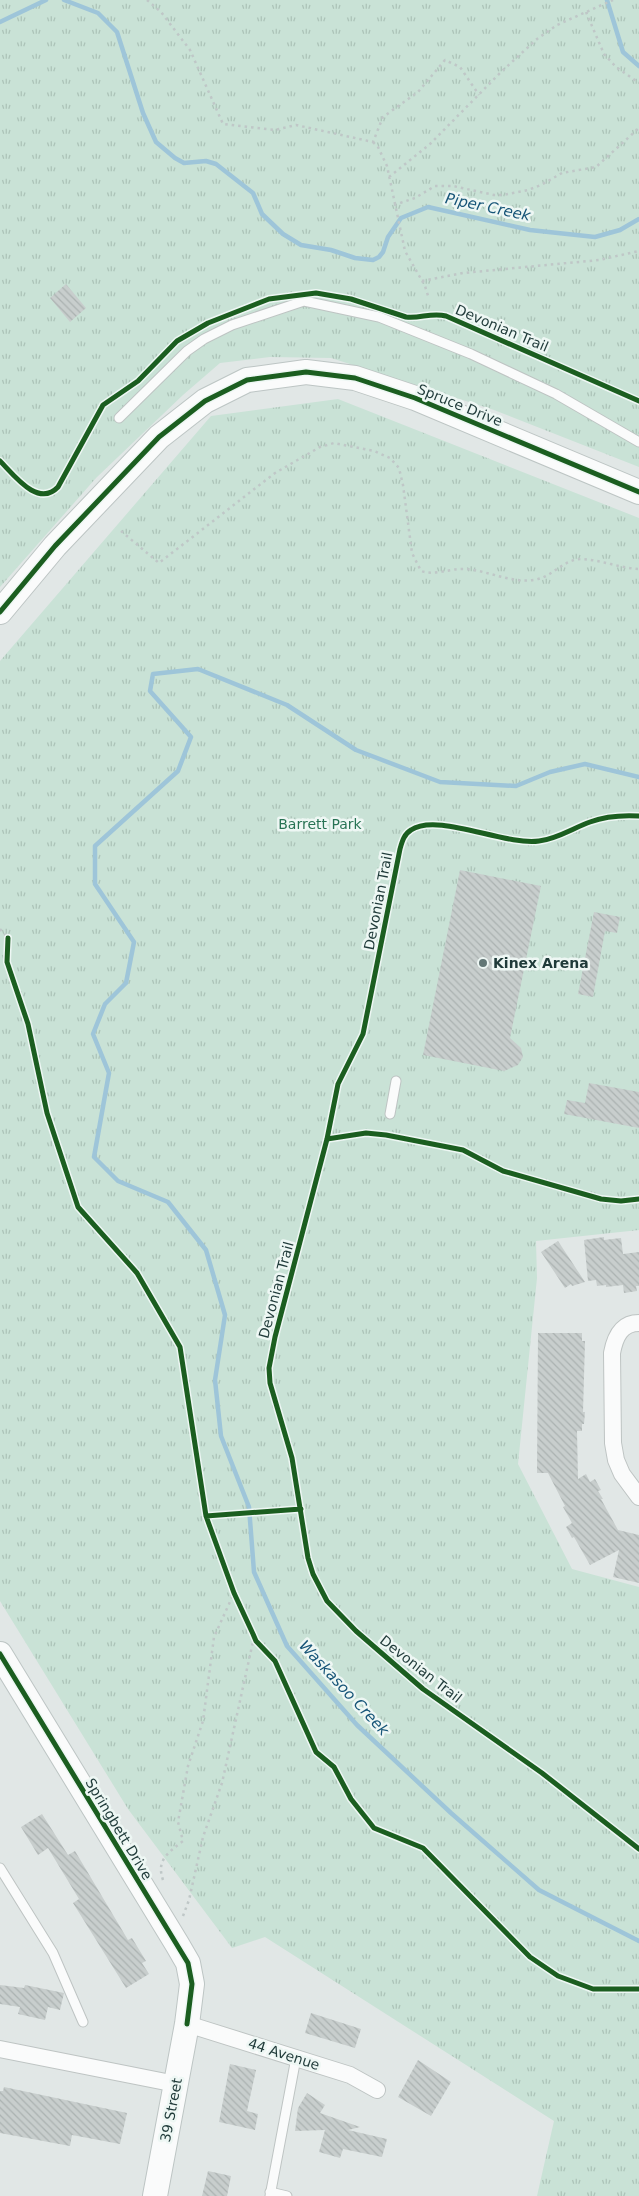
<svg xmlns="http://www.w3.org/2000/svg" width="639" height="2196" font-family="'DejaVu Sans',sans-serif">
<defs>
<pattern id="park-tufts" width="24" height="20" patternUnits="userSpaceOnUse" patternTransform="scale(1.25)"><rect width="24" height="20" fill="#c9e2d6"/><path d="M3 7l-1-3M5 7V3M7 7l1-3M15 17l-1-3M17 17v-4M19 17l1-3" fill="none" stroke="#acc3b8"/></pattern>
<pattern id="building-back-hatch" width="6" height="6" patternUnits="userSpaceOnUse" patternTransform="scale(1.25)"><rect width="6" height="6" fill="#c8cecd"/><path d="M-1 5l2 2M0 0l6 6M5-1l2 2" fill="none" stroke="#abb2b1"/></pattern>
</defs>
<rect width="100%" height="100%" fill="#e1e7e6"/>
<path fill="url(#park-tufts)" d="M0 0H639V467L494 410 331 358 270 357 220 363 183 395 96 478 0 587Z
M338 399 639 518V1230L536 1241 537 1278 518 1464 572 1569 639 1587V2196H537L554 2121 265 1937 232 1948 128 1809 0 1601V661L211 416Z"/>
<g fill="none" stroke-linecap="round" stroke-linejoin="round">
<path stroke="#9ec5d9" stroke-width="4.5" d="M64 0 98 13 117 32 143 113 156 142 175 158 184 163 206 161 216 164 253 193 262 214 283 234 301 245 331 250 355 258 373 260 379 257 383 252 388 237 401 218 428 207 530 230 595 237 620 230 639 219
M607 0 623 52 639 66
M0 22 46 0
M639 777 585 764 550 772 516 786 440 782 356 750 287 705 198 669 153 674 150 691 191 737 178 771 95 846V884L134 942 126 983 105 1004 93 1034 109 1073 94 1157 118 1181 168 1202 206 1250 225 1315 215 1380 221 1436 249 1507 254 1572 287 1646 357 1725 451 1813 539 1890 639 1941"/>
</g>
<path fill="url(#building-back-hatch)" d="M66 284 86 308 70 322 50 298Z
M460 870 541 886 510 1038 521 1048 523 1057 518 1065 504 1071 423 1055Z
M594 912 620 917 617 933 605 931 593 997 578 994Z
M589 1083 639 1092V1128L564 1114 567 1100 585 1103Z
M604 1237V1240L621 1238 623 1254 639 1252V1286H636L637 1291 624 1293 623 1285 606 1287V1285L597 1286 596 1280 588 1281 584 1240Z
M558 1241 585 1282 572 1286 571 1284 565 1288 541 1252Z
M538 1333H582V1341H585L583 1412H585L584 1424H582V1431H577L578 1479 586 1474 590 1482 595 1479 601 1490 598 1491 603 1499H601L618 1530 639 1535V1583L613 1577 619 1550 590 1565 574 1537 572 1538 566 1527 572 1523 563 1507 565 1506 548 1473H537Z
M42 1814 68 1855 75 1851 128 1940 132 1938 146 1961 142 1963 149 1974 126 1988 73 1903 79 1899 48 1848 38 1855 21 1827Z
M0 1985 24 1988 25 1985 64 1993 60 2010 48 2007 45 2020 18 2014 20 2007 0 2004Z
M311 2013 361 2029 355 2048 305 2033Z
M418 2060 451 2082 431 2116 398 2097Z
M230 2064 256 2070 247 2111 258 2114 255 2130 219 2122Z
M4 2087 127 2113 120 2144 72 2135 70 2146 0 2133V2091H3Z
M307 2093 325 2105 320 2113 360 2127 348 2130 387 2139 382 2157 343 2149 340 2158 319 2152 325 2130 295 2131 298 2108Z
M208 2171 231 2176 227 2196H202Z"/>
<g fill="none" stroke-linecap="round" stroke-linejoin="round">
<g stroke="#bec4c3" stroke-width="11">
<path id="lane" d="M119 418 187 351 204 339 232 325 304 301 379 317 471 354 556 394 639 442
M390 1114 396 1081
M0 1868 53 1953 83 2022
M270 2192 287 2196
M270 2196 296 2058"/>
</g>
<g stroke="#bec4c3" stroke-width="18">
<path id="street" d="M639 1323C621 1323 615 1337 612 1353L613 1443 616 1460 622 1474 639 1497
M187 2024 350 2075 377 2090
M0 2049 176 2084"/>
</g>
<g stroke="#bdc5c4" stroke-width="26">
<path id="secondary" d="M0 612 55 546 159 437 205 401 247 380 306 372 355 378 415 398 639 492
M0 1654 177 1944 188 1963 192 1984 187 2024 155 2196"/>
</g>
<path stroke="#bfc7c7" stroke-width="2.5" stroke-dasharray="2.5 4" stroke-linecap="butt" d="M147 0 161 12 190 50 223 124 275 130 296 125 373 142 383 117 418 92 445 60 460 67 479 95
M586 12 604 54 616 67 639 83
M373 142 378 147 387 166 405 251 425 286 429 299
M389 177 430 144 501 72 537 39 557 25 613 0
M394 205 415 198 435 186H453L494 195H503L528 190 541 185 562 173 596 167 639 128
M422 281 463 273 599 260 639 251
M121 531 159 563 275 473 320 447 334 443 374 451 390 458 399 468 403 485 412 553 421 571C436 576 450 568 466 569 490 571 514 585 538 579 554 575 564 559 582 559 601 560 620 568 639 569
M0 929 8 938
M163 1880C156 1860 168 1853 183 1841L178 1822 188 1766 203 1721 214 1637 234 1593
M183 1916 189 1900 203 1837 222 1783 254 1637"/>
<use href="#lane" stroke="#fafbfb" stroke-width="9"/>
<use href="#street" stroke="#fafbfb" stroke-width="16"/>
<use href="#secondary" stroke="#fafbfb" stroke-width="24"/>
<g stroke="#eef7f4" stroke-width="8">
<path id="cycleway" d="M0 461C14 475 38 508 58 487L103 405 138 381 177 341 208 323 269 299 316 293 351 299 406 317C420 319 431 312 446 316L639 401
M0 612 55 546 159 437 205 401 247 380 306 372 355 378 415 398 639 492
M639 816C622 815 606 816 590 822 573 828 557 839 539 841 505 846 437 812 411 830 404 834 402 842 400 849L363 1034 338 1084 327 1139 275 1337 269 1368 270 1383 292 1458 308 1558 313 1574 327 1601 356 1631 423 1689 542 1773 639 1849
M8 938 7 962 28 1024 47 1113 78 1207 137 1273 180 1347 206 1516 234 1593 253 1634 256 1641 275 1661 316 1752 334 1767 351 1799 374 1828 423 1848 530 1957 558 1976 593 1989H639
M327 1139 366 1133 386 1135 463 1150 503 1171 601 1199 621 1201 639 1199
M206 1516 301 1509
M0 1654 188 1963 192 1984 187 2024"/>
</g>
<use href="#cycleway" stroke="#1b5e20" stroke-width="5"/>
</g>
<circle fill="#637776" stroke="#eef7f4" stroke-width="2" cx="483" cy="963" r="5"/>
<g text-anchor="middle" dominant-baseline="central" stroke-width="5" stroke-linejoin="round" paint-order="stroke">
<g font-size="14" fill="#1f3a39" stroke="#eef7f4">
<text transform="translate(502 328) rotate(23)">Devonian Trail</text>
<text transform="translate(460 405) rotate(22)">Spruce Drive</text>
<text transform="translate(378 901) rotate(-79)">Devonian Trail</text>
<text transform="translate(276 1290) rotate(-75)">Devonian Trail</text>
<text transform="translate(421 1669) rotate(38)">Devonian Trail</text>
<text transform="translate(119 1829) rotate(59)">Springbett Drive</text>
<text transform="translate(284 2054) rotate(18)">44 Avenue</text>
<text transform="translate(171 2110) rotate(-79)">39 Street</text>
</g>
<g font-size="14" fill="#277354" stroke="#eef7f4">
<text x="320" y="824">Barrett Park</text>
</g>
<g font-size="14" font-weight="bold" fill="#1f3a39" stroke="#eef7f4" text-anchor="start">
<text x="493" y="963">Kinex Arena</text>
</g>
<g font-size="15" font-style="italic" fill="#175578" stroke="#eef7f4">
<text transform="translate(488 207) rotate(12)">Piper Creek</text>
<text transform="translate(344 1688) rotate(47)">Waskasoo Creek</text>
</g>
</g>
</svg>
